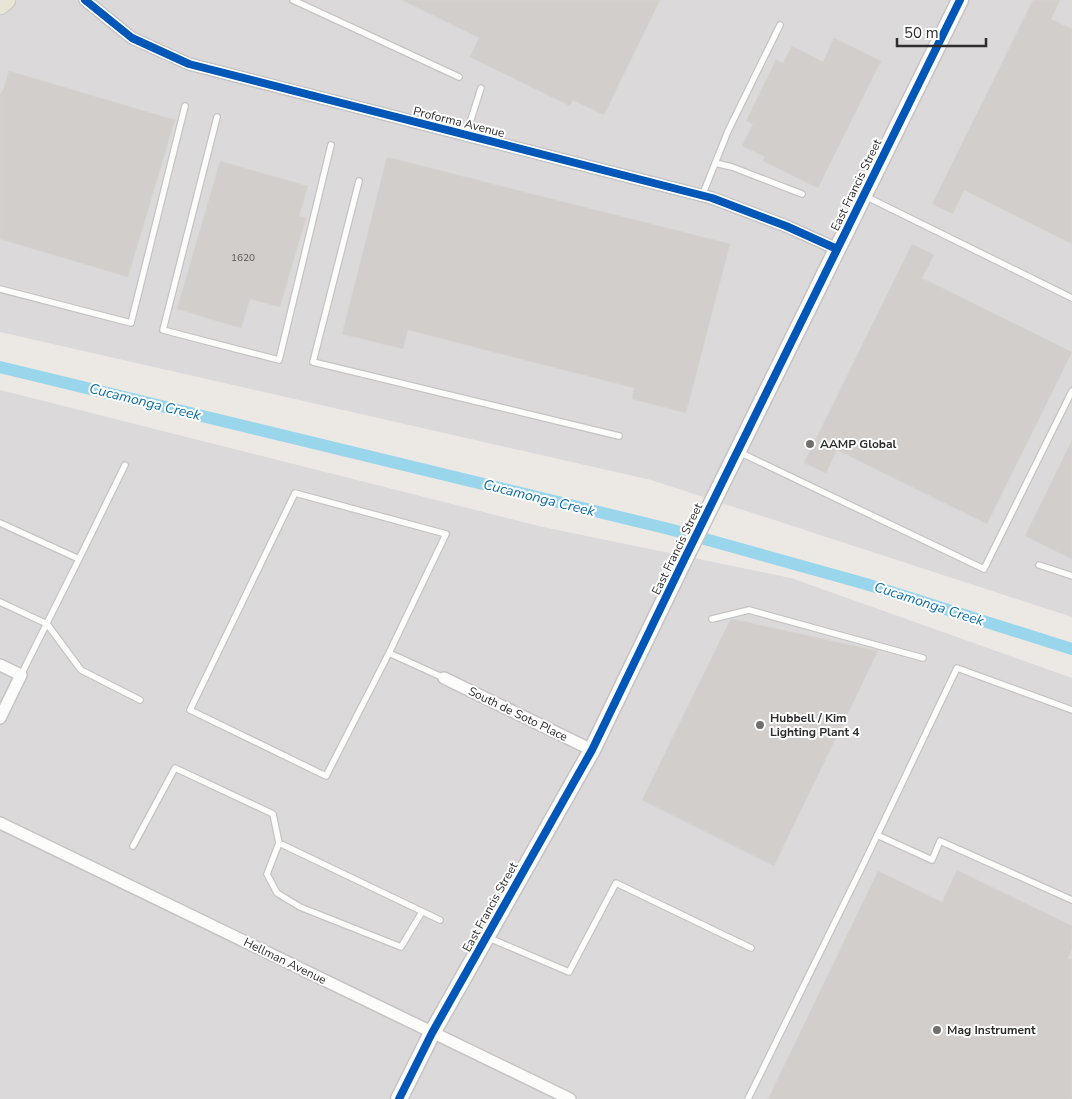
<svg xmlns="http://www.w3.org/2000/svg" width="1072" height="1099" font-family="'Nunito Sans',sans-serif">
<rect width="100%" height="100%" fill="#ece8e4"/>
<path fill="#dcd9db" d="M18 0H1072V617L651 480 0 332V16Z
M0 390 543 527 791 578 1072 678V1099H0Z"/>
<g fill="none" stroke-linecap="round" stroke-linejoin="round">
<path stroke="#99d6ec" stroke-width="12" d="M0 367 669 529 866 584 1072 649"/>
</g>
<path fill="#d1cecb" stroke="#d7d4d0" d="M402 0H660L604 115 573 100 570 106 470 57 479 38Z
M1033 0H1060L1051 19 1072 29V244L964 190 953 214 932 204Z
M834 38 881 61 818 188 763 161 765 157 742 146 753 124 746 121 776 60 783 63 792 46 823 62Z
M9 71 175 120 128 277 0 239V94L3 90Z
M387 157 730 244 686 413 632 399 634 388 408 330 403 349 342 334Z
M220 161 308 186 299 216 306 218 280 307 250 299 241 328 177 309Z
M912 244 934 255 922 278 1072 352 987 524 837 450 826 473 804 463Z
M1072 440V559L1025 536Z
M733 619 878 651 774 866 642 800 730 620Z
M957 870 1072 926V949L1068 958 1072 960V1099H768L878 871 942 902Z"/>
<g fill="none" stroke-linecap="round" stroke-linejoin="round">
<g stroke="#c5c4c5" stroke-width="8">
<path id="lane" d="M293 0 459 77
M217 117 163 330 279 360 331 145
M466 135 481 88
M715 163 732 167 802 194
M359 181 313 362 619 436
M702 196 728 131 780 25
M865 196 1072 298
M0 289 131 323 185 106
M739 452 984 569 1072 391
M0 523 79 559 125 465
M1039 565 1072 576
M0 602 47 624 81 670 140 700
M712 619 749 610 923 658
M389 653 326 776 190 710 295 493 446 534 389 653 444 678
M21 675 79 559
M877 835 932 860 940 841 1072 900
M279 843 440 920
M133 846 175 768 273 814 279 843 267 874 277 893 300 907 401 947 422 912
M489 938 569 972 616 883 751 948
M748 1099 863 865 957 668 1072 710"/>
</g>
<g stroke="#c5c4c5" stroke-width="14">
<path id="street" d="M85 0 132 38 189 64 712 198 786 226 837 249
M0 665 21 675 0 718
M444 678 592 750
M0 823 570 1099"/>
</g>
<g stroke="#c5c4c5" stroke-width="19">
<path id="secondary" d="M399 1099 432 1033 592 750 680 568 960 0"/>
</g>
<g stroke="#c6c5c4" stroke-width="21">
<path id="primary" d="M0 5 6 0"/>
</g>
<use href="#lane" stroke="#fcfcfb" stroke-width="5.5"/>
<use href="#street" stroke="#fcfcfb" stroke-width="11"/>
<use href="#secondary" stroke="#fcfcfb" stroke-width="16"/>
<use href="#primary" stroke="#e8e4d6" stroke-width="19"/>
<g stroke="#fff" stroke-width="11">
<path id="cycleway" d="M85 0 132 38 189 64 712 198 786 226 837 249
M399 1099 432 1033 592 750 680 568 960 0"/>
</g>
<use href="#cycleway" stroke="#0057b8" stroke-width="8"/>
</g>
<g fill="#706f6e" stroke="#fff" stroke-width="2">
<circle cx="810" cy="444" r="5"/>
<circle cx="760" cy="725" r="5"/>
<circle cx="937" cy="1030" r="5"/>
</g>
<g text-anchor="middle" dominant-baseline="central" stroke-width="4" stroke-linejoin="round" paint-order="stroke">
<g font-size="10" fill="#585857">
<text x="243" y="258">1620</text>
</g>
<g font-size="12" fill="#2e2e2e" stroke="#fff">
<text transform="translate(459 122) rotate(14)">Proforma Avenue</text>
<text transform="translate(856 185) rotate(-64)">East Francis Street</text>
<text transform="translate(677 549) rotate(-64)">East Francis Street</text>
<text transform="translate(518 714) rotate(26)">South de Soto Place</text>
<text transform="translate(490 907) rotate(-61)">East Francis Street</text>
<text transform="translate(285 961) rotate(26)">Hellman Avenue</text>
</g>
<g font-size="12" font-weight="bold" fill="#2e2e2e" stroke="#fff" text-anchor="start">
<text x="820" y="444">AAMP Global</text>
<text x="770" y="718">Hubbell / Kim<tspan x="770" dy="14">Lighting Plant 4</tspan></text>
<text x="947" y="1030">Mag Instrument</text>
</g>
<g font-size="14" font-style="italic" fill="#0d6fa3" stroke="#fff">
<text transform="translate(145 402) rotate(14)">Cucamonga Creek</text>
<text transform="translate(539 498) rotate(14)">Cucamonga Creek</text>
<text transform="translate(929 604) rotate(18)">Cucamonga Creek</text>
</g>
</g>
<path d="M897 38v8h89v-8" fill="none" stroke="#2e2e2e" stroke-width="2.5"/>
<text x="904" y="38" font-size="15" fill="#2e2e2e" stroke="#ffffff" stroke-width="4" paint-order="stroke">50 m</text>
</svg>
